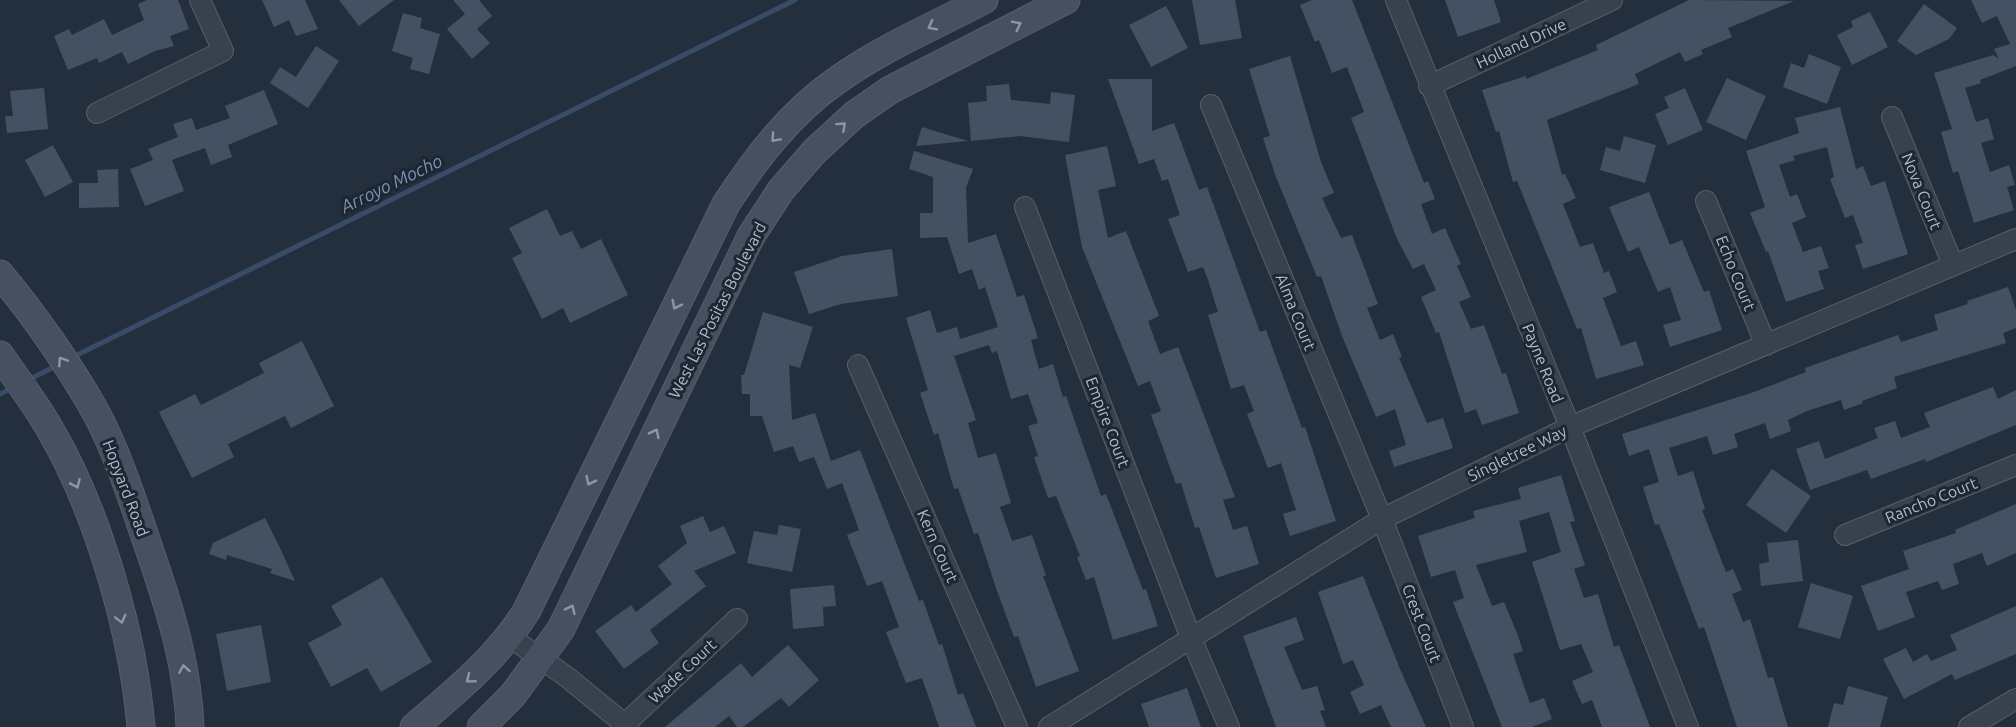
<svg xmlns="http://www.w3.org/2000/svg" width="2016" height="727" font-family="Ubuntu,sans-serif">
<rect width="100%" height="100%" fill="#242f3e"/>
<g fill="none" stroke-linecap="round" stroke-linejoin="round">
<path stroke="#394c67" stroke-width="5" d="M71 358 795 0
M28 380 58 365
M0 394 12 388"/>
</g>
<path fill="#455162" d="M147 0H178L189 29 170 36 174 46 155 51 128 64 122 52 99 63 97 58 68 70 54 36 69 29 72 35 104 19 112 35 144 20 138 4Z
M262 0H305L318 29 296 36 289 20 274 27Z
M339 0H394L359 26Z
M453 0H479L492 16 477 29 490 43 472 59 447 29 465 14Z
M1192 0H1235L1242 38 1200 45Z
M1312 0H1352L1424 183 1428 181 1435 199 1421 204 1432 234 1445 228 1461 264 1457 266 1471 297 1459 302 1471 329 1484 325 1502 374 1506 373 1519 413 1482 425 1476 409 1465 413 1439 332 1436 333 1421 297 1436 290 1424 264 1413 269 1397 239 1351 118 1364 112 1347 67 1332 73 1319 40 1315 42 1300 5Z
M1445 0H1494L1501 22 1458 37Z
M1689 0 1794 1 1728 28 1732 37 1701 50 1703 54 1685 62 1680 52 1635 74 1639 84 1547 120 1562 175 1565 174 1576 198 1563 204 1580 247 1593 243 1604 273 1609 271 1617 292 1603 298 1621 346 1636 341 1644 365 1596 379 1581 328 1577 329 1517 181 1513 182 1499 131 1496 132 1482 90 1526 76V79L1598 50 1596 45Z
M1971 0H2016V66L1980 80 1981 83 1965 88 1976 122 1988 118 1994 139 1981 143 1990 172 2009 165 2015 185 2007 187 2014 210 1974 223 1958 171 1953 173 1941 132 1952 129 1934 73 1993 55 1999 59 1994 49 2010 44 1997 16 1982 23Z
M1924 4 1957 28 1949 39 1916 55 1897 41Z
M1166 6 1188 48 1151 67 1129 25Z
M1870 12 1888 47 1852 65 1837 35 1853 27 1851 21Z
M403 13 422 18 420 28 440 34 429 74 410 69 413 58 392 51Z
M316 46 339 61 308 108 270 83 280 67 296 77Z
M1809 54 1841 67 1827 104 1783 87 1791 63 1804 68Z
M1290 56 1321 162 1334 193 1322 198 1341 238 1352 235 1378 304 1367 308 1380 340 1393 334 1402 357 1399 358 1427 423 1443 418 1453 448 1394 467 1389 451 1406 445 1395 409 1376 417 1342 336 1321 276 1317 277 1276 177 1263 138 1270 136 1249 69Z
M1727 78 1766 96 1746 140 1706 122Z
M1108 79H1152V131L1174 123 1199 190 1207 187 1260 332 1266 330 1302 428 1305 427 1336 521 1290 536 1283 514 1296 510 1281 463 1268 468 1247 414 1254 411 1244 385 1231 389 1208 315 1218 312 1208 280 1203 267 1188 272 1168 219 1180 215 1168 179 1162 181 1154 159 1139 164Z
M1009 84 1011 100 1050 104 1051 92 1075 95 1069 142 1020 136 971 141 968 103 987 101 986 86Z
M44 88 48 129 7 133 5 116H13L10 91Z
M1685 88 1703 130 1668 145 1655 114 1669 108 1664 97Z
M264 90 278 124 228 145 232 157 211 165 205 148 172 160 184 191 145 206 130 169 153 160 148 149 178 137 173 124 192 118 196 130 230 118 225 106Z
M1840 107 1856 169 1863 166 1871 186 1885 181 1908 254 1863 269 1855 245 1863 243 1853 215 1845 218 1830 179 1834 177 1827 147 1793 156 1795 160 1779 165 1790 197 1797 194 1806 217 1792 223 1803 252 1821 246 1829 268 1818 271 1824 289 1786 302 1768 251 1766 252 1750 213 1765 207 1746 151 1799 133 1795 118Z
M922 127 968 141 916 146Z
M1624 136 1656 145 1645 183 1600 170 1606 147 1620 151Z
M53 145 73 182 45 197 25 160Z
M1107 146 1116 186 1098 190 1108 238 1126 231 1159 316 1148 321 1160 354 1178 347 1235 497 1223 500 1233 530 1247 526 1259 564 1216 578 1199 527 1195 528 1181 483 1176 484 1151 415 1161 411 1150 381 1138 386 1082 247 1065 155Z
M914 151 973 169 966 188 968 243 996 234 1017 297 1024 295 1038 338 1031 340 1039 369 1053 364 1063 397 1066 396 1101 496 1106 494 1143 590 1146 589 1158 626 1113 640 1094 577 1086 580 1077 557 1080 556 1056 496 1048 498 1034 457 1038 456 1028 426 1038 423 1028 394 1011 399 997 351 992 353 989 345 954 356 976 420 968 423 978 458 996 453 1011 503 1000 507 1012 541 1032 535 1046 576H1043L1079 671 1036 687 1018 636 1014 637 996 588 978 533 974 534 958 488 954 489 938 433 934 435 920 393 928 390 906 318 930 310 937 333 957 327 960 339 998 327 985 287 979 290 972 269 959 274 947 237 920 238V213H933V177L909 169Z
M118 169 119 207 79 208V183H98L97 170Z
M1649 192 1670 245 1682 240 1704 292 1709 290 1722 330 1670 347 1663 325 1681 320 1670 287 1658 292 1639 247 1628 252 1609 207Z
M547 209 560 236 572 231 581 249 601 239 628 295 570 323 563 308 542 319 512 258 522 253 509 228Z
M892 249 898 296 841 304 809 314 794 272 842 256Z
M2008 287 2016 310V328L2003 333 2006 343 1894 377 1897 388 1862 401 1863 403 1844 410 1841 400 1807 411 1788 420 1791 431 1770 439 1765 423 1734 434 1738 447 1713 455 1707 436 1669 448 1678 476 1693 471 1705 509 1702 510 1726 572 1733 569 1742 590 1732 594 1743 622 1750 619 1768 678 1773 677 1788 727H1737L1704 627 1699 629 1659 524 1655 525 1643 487 1659 482 1649 449 1629 456 1622 434 1754 392 1806 372 1805 368 1898 335 1901 342 1938 330 1934 315 1968 304 1967 301Z
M763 312 813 327 800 368 789 365 792 420 815 413 831 461 860 450 919 601 923 600 939 645 942 644 958 695 963 693 976 727H939L922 678 906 683 886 632 899 627 882 581 867 586 847 535 859 530 842 483 827 489 814 457 799 462 793 446 774 452 762 416H750V394H742L741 375H744Z
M302 341 334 406 291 428 285 416 228 444 234 457 192 478 159 412 195 394 201 405 264 373 259 363Z
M1993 387 1998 399 2016 390V425L1926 462 1925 459 1871 479 1867 470 1810 490 1796 449 1819 441 1825 459 1878 438 1874 428 1895 421 1901 438 1930 427 1924 413Z
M1772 469 1811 496 1786 533 1746 505Z
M1561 475 1575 521 1570 522 1585 565 1574 569 1584 598 1598 594 1614 647 1619 645 1650 727H1602L1592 700 1582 704 1572 681 1593 672 1581 644 1560 650 1532 562 1561 552 1549 512 1519 521 1527 552 1476 565 1492 606 1504 602 1517 633 1523 651 1513 654 1530 703 1544 698 1552 719 1532 727H1502L1453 602 1464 598 1455 570 1431 577 1418 536 1475 518 1473 511 1521 499 1518 488Z
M2016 504V553L1987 566 1982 553 1953 564 1959 584 1942 590 1938 581 1906 592 1915 617 1878 631 1861 586 1909 569 1903 551 1956 533 1955 530Z
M703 516 710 532 724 526 736 553 694 571 706 586 650 630 659 643 624 669 595 631 631 605 636 612 672 584 658 566 687 543 680 526Z
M265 518 280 548 295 581 270 573 272 569 227 555 226 560 209 554 213 543Z
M779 525 801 529 792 572 747 563 754 531 777 535Z
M1798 540 1803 581 1761 586 1759 564 1769 562 1767 543Z
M1363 576 1400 669 1426 727H1391L1381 705 1360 714 1350 692 1364 685 1353 660 1343 664 1318 592Z
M382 577 432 662 381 692 367 668 331 687 308 643 342 625 331 606Z
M1811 583 1853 596 1840 639 1798 627Z
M834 585 836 606 823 607 824 626 793 629 790 589Z
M2016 606V654L1955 680 1952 674 1904 699 1883 659 1906 648 1913 662 1927 654 1931 661 1957 650 1950 635Z
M1296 617 1304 640 1284 647 1302 690 1317 686 1325 710 1320 711 1326 727H1276L1243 636Z
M261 625 271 682 227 691 216 634Z
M788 645 819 680 789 707 781 698 743 727H737L729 716 715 727H665L741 663 752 677Z
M1848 686 1888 697 1880 727H1828L1834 703 1843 705Z
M1187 688 1201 727H1149L1141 704Z"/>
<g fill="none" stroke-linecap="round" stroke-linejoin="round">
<g stroke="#565f6c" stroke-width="22">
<path id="street" d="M1396 0 1570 427 1688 727
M1429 86 1612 0
M1211 105 1382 519 1463 727
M97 113 223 51 200 0
M1892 117 1953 265
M1706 201 1766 345
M1025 207 1191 638 1229 727
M858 365 1017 727
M1845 535 2016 465
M510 637 567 677 628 727
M626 723 737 619
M1049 727 1382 519 1570 427 2016 239
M1969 727 2016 699"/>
</g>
<g stroke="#565f6c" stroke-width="29">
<path id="secondary" d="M0 274C33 313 69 365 94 409 119 454 137 514 154 563 172 616 188 670 190 727
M0 355C17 380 36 404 51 431 98 512 133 633 141 727
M414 727C457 690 495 660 526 612L726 204C756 158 790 113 836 81 882 48 934 26 984 0
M481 727 513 695 561 629 751 236 781 190 814 152 854 115 890 90 1066 0"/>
</g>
<use href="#street" stroke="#38414e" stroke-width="20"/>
<use href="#secondary" stroke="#465061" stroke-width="27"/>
</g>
<defs><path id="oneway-chevron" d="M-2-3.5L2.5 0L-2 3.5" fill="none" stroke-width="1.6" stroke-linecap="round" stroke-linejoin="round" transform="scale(1.5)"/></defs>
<g stroke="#8e96a5">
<use href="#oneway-chevron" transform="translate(1017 25) rotate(-27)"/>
<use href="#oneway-chevron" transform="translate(932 26) rotate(153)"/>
<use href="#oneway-chevron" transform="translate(842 126) rotate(-42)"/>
<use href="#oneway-chevron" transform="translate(775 138) rotate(133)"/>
<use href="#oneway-chevron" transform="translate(676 305) rotate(116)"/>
<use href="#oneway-chevron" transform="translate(62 361) rotate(-123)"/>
<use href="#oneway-chevron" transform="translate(655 433) rotate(-64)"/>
<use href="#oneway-chevron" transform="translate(590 481) rotate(116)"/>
<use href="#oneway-chevron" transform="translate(76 484) rotate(66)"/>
<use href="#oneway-chevron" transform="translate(571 609) rotate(-64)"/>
<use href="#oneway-chevron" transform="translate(121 619) rotate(76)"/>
<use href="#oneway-chevron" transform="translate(184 669) rotate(-99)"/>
<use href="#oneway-chevron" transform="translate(470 679) rotate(141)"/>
</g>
<g text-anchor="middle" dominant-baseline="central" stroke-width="6" stroke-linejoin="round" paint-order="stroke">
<g font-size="16" fill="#b4bcc9" stroke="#1d2633">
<text transform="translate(1521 43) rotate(-25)">Holland Drive</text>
<text transform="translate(1922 191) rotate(68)">Nova Court</text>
<text transform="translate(1736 273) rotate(68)">Echo Court</text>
<text transform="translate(717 310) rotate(-63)">West Las Positas Boulevard</text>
<text transform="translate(1296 312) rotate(68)">Alma Court</text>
<text transform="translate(1543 363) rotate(68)">Payne Road</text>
<text transform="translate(1108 422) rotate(69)">Empire Court</text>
<text transform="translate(1517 453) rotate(-26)">Singletree Way</text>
<text transform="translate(126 488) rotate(69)">Hopyard Road</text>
<text transform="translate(1931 500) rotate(-22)">Rancho Court</text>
<text transform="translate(938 546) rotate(66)">Kern Court</text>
<text transform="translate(1422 623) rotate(69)">Crest Court</text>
<text transform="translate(682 671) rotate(-43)">Wade Court</text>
</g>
<g font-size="18" font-style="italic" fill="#7c92b1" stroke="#1d2633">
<text transform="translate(391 183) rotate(-26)">Arroyo Mocho</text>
</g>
</g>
</svg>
